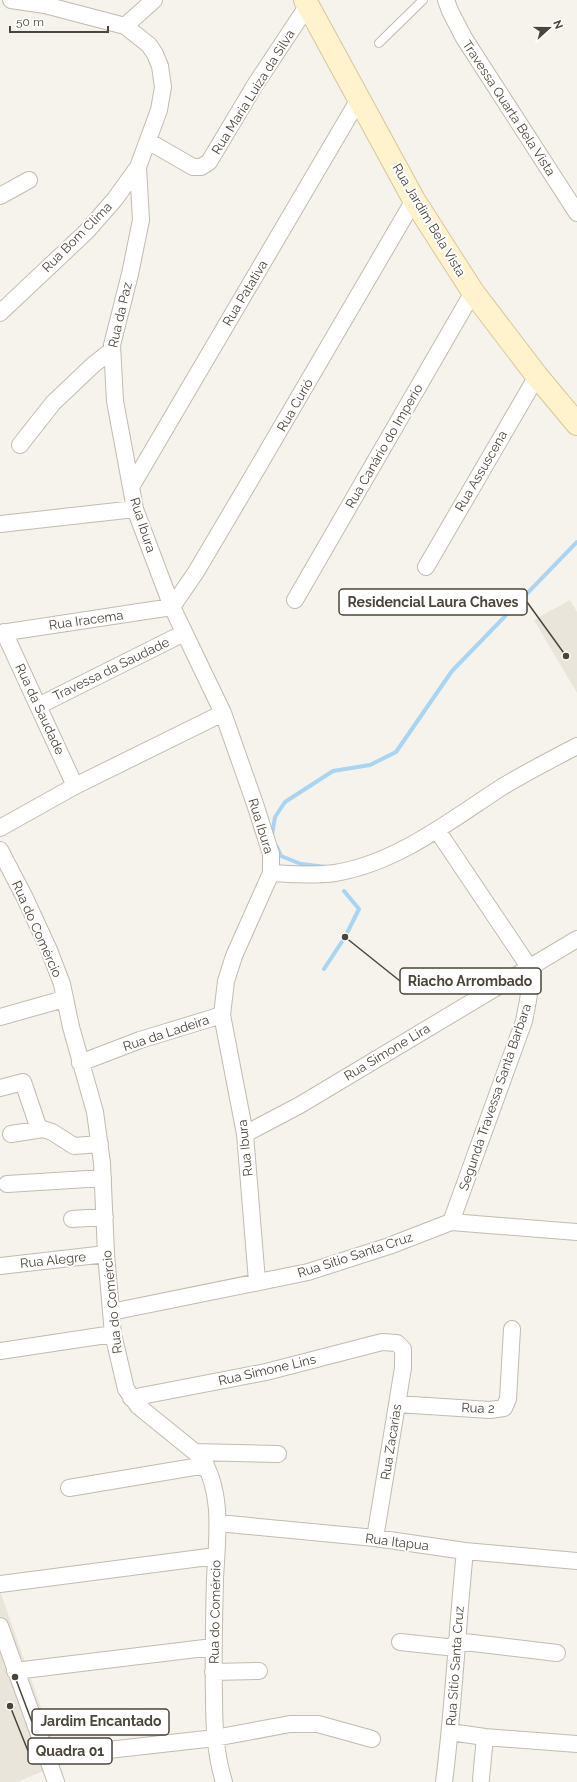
<svg xmlns="http://www.w3.org/2000/svg" width="577" height="1782" font-family="Raleway,sans-serif">
<rect width="100%" height="100%" fill="#f6f3ec"/>
<path fill="#eae5da" d="M570 600 577 612V693L534 620Z
M0 1591 61 1764 17 1782H0Z"/>
<g fill="none" stroke-linecap="round" stroke-linejoin="round">
<path stroke="#a9d4f2" stroke-width="4" d="M272 835 275 817 285 802 333 771 370 765 396 752 452 671 577 542
M277 847 281 856 301 864 326 867
M324 969 345 937 359 909 344 891"/>
<g stroke="#c2bbae" stroke-width="10">
<path id="lane" d="M379 43 423 0"/>
</g>
<g stroke="#c2bbae" stroke-width="18">
<path id="street" d="M446 0 450 11 464 38 577 213
M125 26 154 0
M148 141 193 167H201L209 162 255 85 308 5
M138 167 141 220 130 274 112 345 115 401 131 487 135 509 172 607 223 713 255 804 271 854V873L234 956 226 981 222 1015 245 1134 257 1281
M0 196 29 180
M0 313 87 231 115 199 138 167 159 110 163 87 160 66 155 54 149 45 125 26 45 5 11 0
M20 445 53 403 93 365 112 350
M131 487 359 99
M0 524 135 509
M426 567 537 376
M295 600 473 292
M4 632 75 786
M0 633 172 607 196 572 251 479 414 200
M38 706 184 633
M0 828 75 786 223 713
M437 830 525 961C534 981 528 1000 524 1021L451 1222
M0 850 25 898 49 950 62 984 71 1027 95 1112 102 1163 106 1254 113 1334 126 1389 138 1406 201 1457C224 1493 217 1538 215 1579 214 1618 213 1656 214 1695 214 1724 215 1753 224 1782
M271 873C292 874 314 876 335 873 397 863 451 820 502 787 527 772 552 759 577 746
M0 1017 64 999
M80 1063 140 1040 222 1015
M0 1088 23 1082 39 1129
M11 1134 43 1129 52 1132 74 1146 100 1144
M245 1134 300 1105 577 939
M7 1184 103 1178
M72 1219 105 1217
M0 1266 106 1254
M111 1312 308 1272 389 1246 451 1222 577 1232
M0 1351 113 1334
M131 1398 266 1372 382 1342 397 1343 403 1349V1368L375 1538
M397 1404 490 1410 504 1408 508 1399 512 1329
M195 1452 278 1454
M69 1488 206 1465
M218 1523 375 1538 465 1551 577 1561
M0 1584 216 1556
M0 1626 56 1782
M456 1641 557 1653
M400 1642 456 1648
M15 1671 213 1647
M213 1672 259 1671
M450 1732 485 1737 577 1744
M46 1757 215 1738 290 1724H318L372 1739
M481 1779 485 1737
M444 1782C454 1705 457 1628 465 1551"/>
</g>
<g stroke="#d6c79b" stroke-width="24">
<path id="secondary" d="M305 0 414 200 446 250 473 292 537 376 577 424"/>
</g>
<use href="#lane" stroke="#fff" stroke-width="8"/>
<use href="#street" stroke="#fff" stroke-width="16"/>
<use href="#secondary" stroke="#fff3cd" stroke-width="22"/>
</g>
<g text-anchor="middle" dominant-baseline="central" stroke-width="4" stroke-linejoin="round" paint-order="stroke">
<g font-size="13" fill="#4b4439" stroke="#fff">
<text transform="translate(253 92) rotate(-58)">Rua Maria Luiza da Silva</text>
<text transform="translate(509 108) rotate(57)">Travessa Quarta Bela Vista</text>
<text transform="translate(429 220) rotate(59)">Rua Jardim Bela Vista</text>
<text transform="translate(77 237) rotate(-45)">Rua Bom Clima</text>
<text transform="translate(245 293) rotate(-59)">Rua Patativa</text>
<text transform="translate(120 315) rotate(-77)">Rua da Paz</text>
<text transform="translate(295 405) rotate(-60)">Rua Curió</text>
<text transform="translate(384 446) rotate(-60)">Rua Canário do Imperio</text>
<text transform="translate(481 471) rotate(-60)">Rua Assuscena</text>
<text transform="translate(143 525) rotate(72)">Rua Ibura</text>
<text transform="translate(86 620) rotate(-8)">Rua Iracema</text>
<text transform="translate(111 669) rotate(-26)">Travessa da Saudade</text>
<text transform="translate(40 709) rotate(65)">Rua da Saudade</text>
<text transform="translate(261 826) rotate(73)">Rua Ibura</text>
<text transform="translate(37 929) rotate(66)">Rua do Comércio</text>
<text transform="translate(166 1033) rotate(-18)">Rua da Ladeira</text>
<text transform="translate(387 1052) rotate(-31)">Rua Simone Lira</text>
<text transform="translate(495 1097) rotate(-71)">Segunda Travessa Santa Barbara</text>
<text transform="translate(245 1148) rotate(-96)">Rua Ibura</text>
<text transform="translate(355 1255) rotate(-18)">Rua Sitio Santa Cruz</text>
<text transform="translate(53 1260) rotate(-6)">Rua Alegre</text>
<text transform="translate(112 1302) rotate(-96)">Rua do Comércio</text>
<text transform="translate(267 1370) rotate(-13)">Rua Simone Lins</text>
<text transform="translate(478 1408) rotate(2)">Rua 2</text>
<text transform="translate(391 1442) rotate(-81)">Rua Zacarias</text>
<text transform="translate(397 1542) rotate(7)">Rua Itapua</text>
<text transform="translate(215 1612) rotate(-89)">Rua do Comércio</text>
<text transform="translate(455 1666) rotate(-86)">Rua Sitio Santa Cruz</text>
</g>
</g>
<path fill="none" stroke="#4b4439" stroke-width="1.5" d="M566 656L527 602M345 937L400 981M15 1677L32 1722M10 1706L28 1751"/>
<g fill="#4b4439" stroke="#fff" stroke-width="1.5">
<circle cx="566" cy="656" r="4"/>
<circle cx="345" cy="937" r="4"/>
<circle cx="15" cy="1677" r="4"/>
<circle cx="10" cy="1706" r="4"/>
</g>
<g fill="#fff" stroke="#4b4439" stroke-width="1.5">
<rect x="339" y="589" width="188" height="26" rx="4"/>
<rect x="400" y="968" width="141" height="26" rx="4"/>
<rect x="32" y="1709" width="137" height="26" rx="4"/>
<rect x="28" y="1738" width="84" height="26" rx="4"/>
</g>
<g font-size="14" text-anchor="middle" font-weight="bold" fill="#4b4439">
<text x="433" y="607">Residencial Laura Chaves</text>
<text x="470" y="986">Riacho Arrombado</text>
<text x="101" y="1726">Jardim Encantado</text>
<text x="70" y="1756">Quadra 01</text>
</g>
<g transform="translate(549 28) rotate(69)" stroke="#ffffff" stroke-width="3" paint-order="stroke">
<path d="M0-3L7 15L0 10L-7 15Z" fill="#4b4439"/>
<text y="-6" font-size="11" font-weight="bold" text-anchor="middle" fill="#4b4439">N</text>
</g>
<path d="M10 26v6h98v-6" fill="none" stroke="#4b4439" stroke-width="2"/>
<text x="16" y="26" font-size="12" fill="#4b4439" stroke="#ffffff" stroke-width="3" paint-order="stroke">50 m</text>
</svg>
